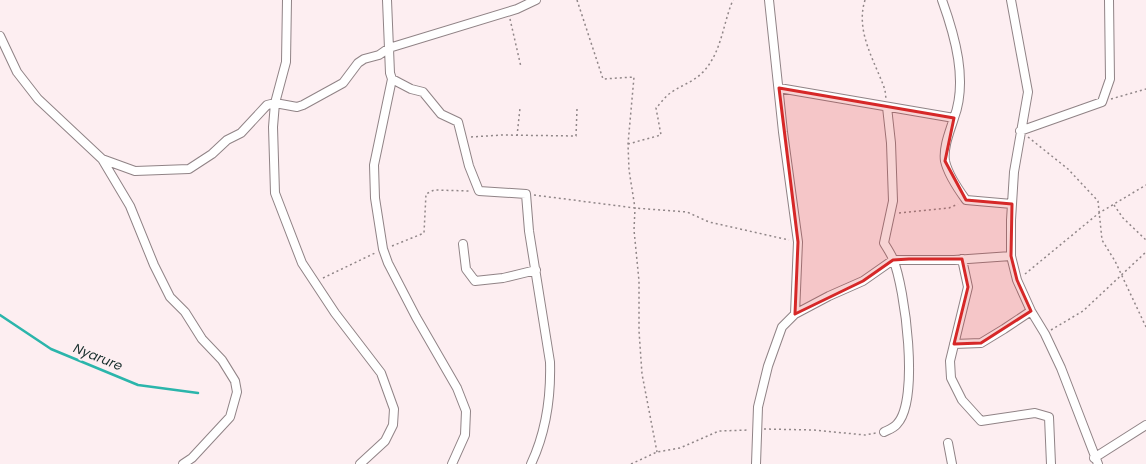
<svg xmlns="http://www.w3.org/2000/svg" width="1146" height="464" font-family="Poppins,sans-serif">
<rect width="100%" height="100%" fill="#fdeef1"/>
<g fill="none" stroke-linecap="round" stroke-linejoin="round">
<path stroke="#2bb5ab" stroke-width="2.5" d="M0 315 51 349 138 385 198 393"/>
<g stroke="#908386" stroke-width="10">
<path id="street" d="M287 0 286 62 275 103 273 127 275 193 302 263 335 313 381 373 394 409 393 425 385 441 360 464
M387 0 390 73 392 79 411 89 423 92 441 114 458 122 469 166 479 191 526 194 529 231 550 362C551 396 546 432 531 464
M1011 0 1028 92 1014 172 1011 220V256L1017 280 1031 311 1045 334 1061 368 1098 464
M0 36 17 72 38 99 102 159 130 206 154 265 170 297 185 312 202 339 222 360 235 381 237 392 230 417 192 458 183 464
M392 79 374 165 375 198 383 249 388 263 416 317 457 388 466 411 465 435 452 464
M779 88 954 118C968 81 955 36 942 0
M954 118C950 131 943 147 945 161 948 174 958 189 966 200L1012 204
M1020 131 1102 102 1110 79 1109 0
M102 159 135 171 189 169 212 154 227 140 241 133 267 105 275 103 297 107 303 105 343 83 358 63 364 59 379 55 389 48 517 9 536 0
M463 244 466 269 475 281 503 278 536 270
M962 259 968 287 950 361 951 378 962 400 981 421 1035 413 1049 417 1051 464
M795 314 829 296 863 281 893 260H954L1011 256
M954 344 981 343 1004 329 1031 311
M884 432C888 430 894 428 897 424 920 400 905 288 893 259 891 254 887 248 884 243L893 201 891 143 887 107
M948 443 952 464
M1094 458 1146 425
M756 464 758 407 768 366 782 327 795 314 798 242 783 132 769 0"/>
</g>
<path stroke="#908688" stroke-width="1.5" stroke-dasharray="2 3" stroke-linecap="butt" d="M577 0 603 79 634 77 628 144 629 170 635 208 634 230 639 281V331L642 374 657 452
M865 0C855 32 875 61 885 90L886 99
M510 19 521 67
M1111 99 1146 89
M517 136 520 108
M471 137 502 135 576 136 577 109
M1028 137 1068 169 1098 201 1102 240 1115 261 1146 327
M628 144 661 135 656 108C660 104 664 98 669 94 681 85 694 82 704 71 722 51 723 23 733 0
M534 195 635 208 687 212 709 222 789 240
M1114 205 1123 218 1146 240
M899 213 949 208 958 204
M392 246 424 233 426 194 434 190 471 191
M1025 274 1099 213 1146 185
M323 278 375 253
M1051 330 1083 311 1146 252
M764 429 814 430 865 435 876 433
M631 464 657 452 680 448 719 431 749 430"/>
<use href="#street" stroke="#fff" stroke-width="8"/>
</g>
<path fill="#d62828" fill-opacity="0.2" stroke="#d62828" stroke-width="3" stroke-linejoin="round" d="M779 88 954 118 945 161 966 200 1012 204 1011 256 1017 280 1031 311 981 343 954 344 968 287 962 259H909L893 260 863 281 795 314 798 242Z"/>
<g text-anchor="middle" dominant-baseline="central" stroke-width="4" stroke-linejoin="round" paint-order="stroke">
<g font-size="13" font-style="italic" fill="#192f2d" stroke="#fdeef1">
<text transform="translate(98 357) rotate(22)">Nyarure</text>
</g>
</g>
</svg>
